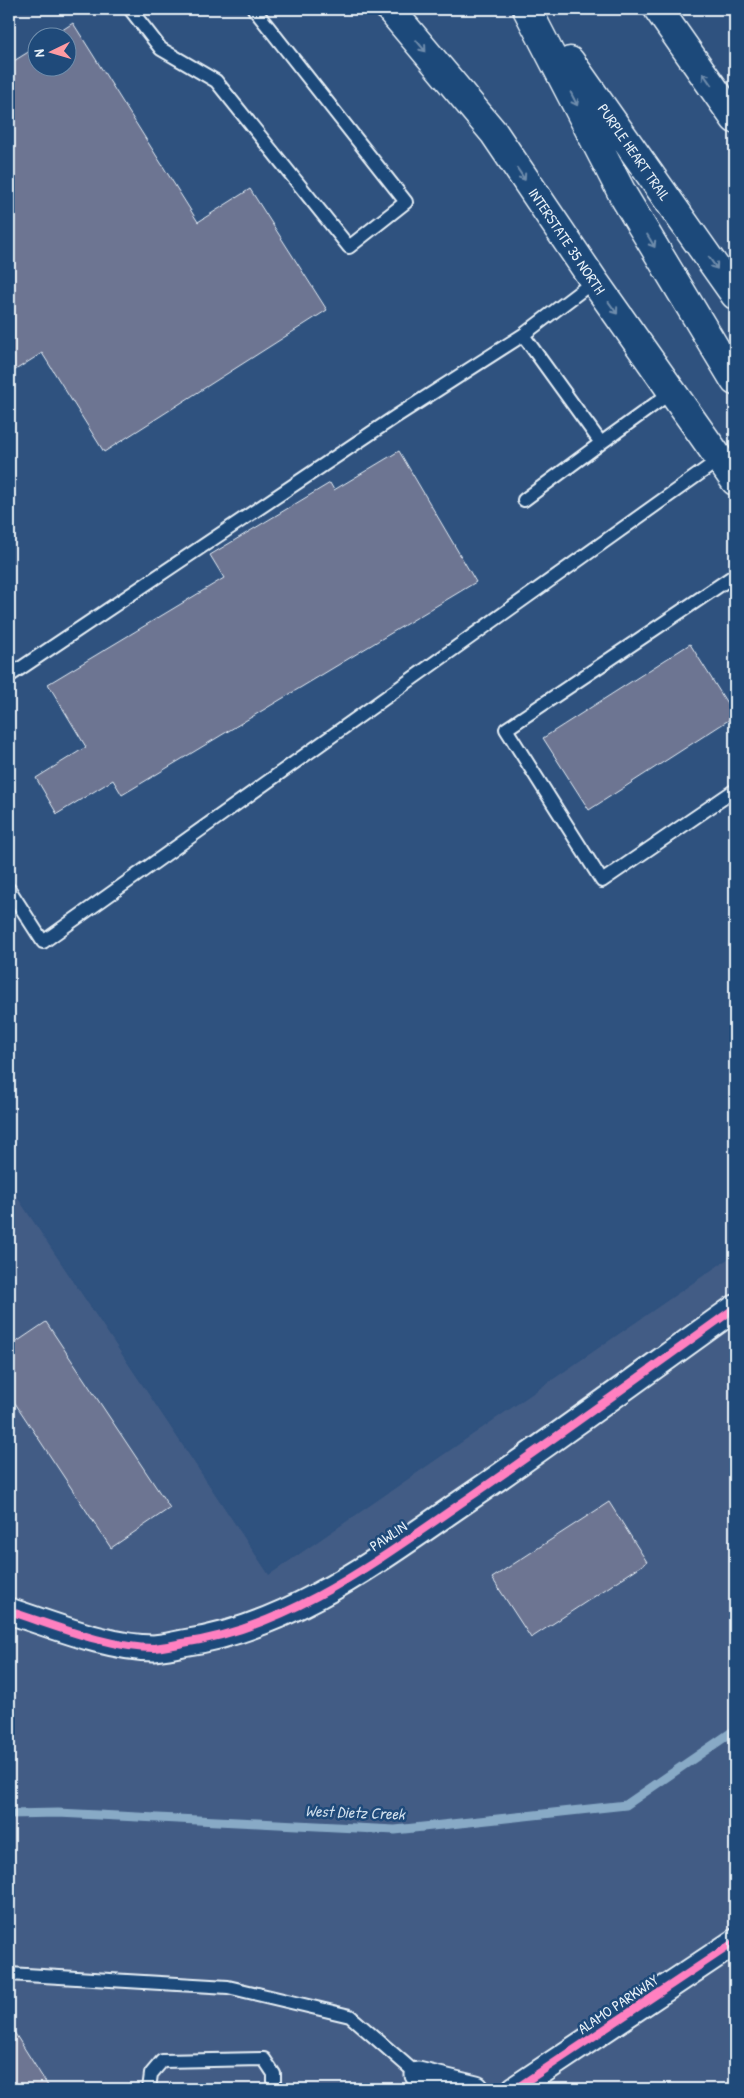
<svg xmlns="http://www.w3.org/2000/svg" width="744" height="2098" font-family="'Patrick Hand',sans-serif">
<rect width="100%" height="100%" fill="#2f527f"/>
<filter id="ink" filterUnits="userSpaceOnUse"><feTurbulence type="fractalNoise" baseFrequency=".02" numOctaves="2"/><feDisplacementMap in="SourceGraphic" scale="10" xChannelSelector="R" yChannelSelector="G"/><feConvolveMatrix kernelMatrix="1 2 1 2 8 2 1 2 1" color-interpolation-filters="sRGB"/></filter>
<g filter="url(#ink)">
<path fill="#425c85" d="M9 1185 269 1575 735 1254V2089H9Z"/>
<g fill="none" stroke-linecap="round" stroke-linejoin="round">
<path stroke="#88aac6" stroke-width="9" d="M9 1814 58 1813 395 1830 626 1805 735 1730"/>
</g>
<path fill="#6d7492" stroke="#e8f1f8" d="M73 23 198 222 250 189 327 310 104 452 42 353 9 374V64L38 46V68H68V38H50Z
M399 451 476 582 122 795 113 780 57 814 36 778 86 747 48 684 224 578 210 555 330 483 334 490Z
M690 644 735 716 589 810 543 738Z
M46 1322 170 1508 111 1548 9 1394V1347Z
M609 1502 647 1562 531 1638 492 1578Z
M9 2024 50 2089H9Z"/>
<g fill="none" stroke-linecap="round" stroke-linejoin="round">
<g stroke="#e8f1f8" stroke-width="16">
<path id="lane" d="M130 9 161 49 216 81 349 247 406 202 254 9
M523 335 601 443 524 500
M601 443 673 391
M735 575 506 729 602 881 735 790
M9 676 395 417 523 335 594 281
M9 889 43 942 720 459
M9 1974 228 1987 350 2016 418 2075
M149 2089 151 2074 162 2061 264 2059 274 2074V2089"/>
</g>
<g stroke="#e8f1f8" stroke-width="29">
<path id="street" d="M9 1611C53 1625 108 1648 154 1648 163 1647 174 1645 183 1643 291 1628 382 1557 470 1497 559 1436 647 1371 735 1308
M418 2075 476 2089
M515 2089 735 1942"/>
</g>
<g stroke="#e8f1f8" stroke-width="31">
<path id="secondary" d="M390 9 494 133 594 281 735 481"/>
</g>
<g stroke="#e8f1f8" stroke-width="31">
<path id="highway" d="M527 9 623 195 735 381
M658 9 735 119
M570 61 735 295"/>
</g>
<use href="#lane" stroke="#1f4a7a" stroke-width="12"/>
<use href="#street" stroke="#1f4a7a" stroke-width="25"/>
<use href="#secondary" stroke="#1f4a7a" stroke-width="28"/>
<use href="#highway" stroke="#1f4a7a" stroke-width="28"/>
<g stroke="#1f4a7a" stroke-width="11">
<path id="cycleway" d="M9 1611C53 1625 108 1648 154 1648 163 1647 174 1645 183 1643 291 1628 382 1557 470 1497 559 1436 647 1371 735 1308
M515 2089 735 1942"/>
</g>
<use href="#cycleway" stroke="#ff80c0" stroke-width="8"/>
</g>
<defs><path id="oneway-shaft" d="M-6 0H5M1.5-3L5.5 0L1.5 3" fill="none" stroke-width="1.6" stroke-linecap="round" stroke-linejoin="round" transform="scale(1.25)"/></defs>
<g stroke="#6f8dac">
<use href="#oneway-shaft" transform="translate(421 46) rotate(50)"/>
<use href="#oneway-shaft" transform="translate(707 79) rotate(-125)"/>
<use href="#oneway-shaft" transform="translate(574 99) rotate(63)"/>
<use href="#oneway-shaft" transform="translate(521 174) rotate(56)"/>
<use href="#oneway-shaft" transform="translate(651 241) rotate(59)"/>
<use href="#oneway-shaft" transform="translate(713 263) rotate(55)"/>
<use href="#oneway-shaft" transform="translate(613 308) rotate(54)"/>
</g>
</g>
<g text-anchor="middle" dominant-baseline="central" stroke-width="5" stroke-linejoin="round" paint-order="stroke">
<g font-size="15" fill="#e8f1f8" stroke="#1f4a7a">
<text transform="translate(634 152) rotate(55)">PURPLE HEART TRAIL</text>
<text transform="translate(567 241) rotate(56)">INTERSTATE 35 NORTH</text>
<text transform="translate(388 1536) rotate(-34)">PAWLIN</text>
<text transform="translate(618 2004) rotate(-34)">ALAMO PARKWAY</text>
</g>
<g font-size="16" font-style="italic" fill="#d0dfec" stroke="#1f4a7a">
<text transform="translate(355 1812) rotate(2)">West Dietz Creek</text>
</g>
</g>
<rect width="744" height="2098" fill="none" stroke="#1f4a7a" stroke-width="30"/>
<rect x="15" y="15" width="714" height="2068" fill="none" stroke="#e8f1f8" stroke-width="2" filter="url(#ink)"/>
<g transform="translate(52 52) rotate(265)"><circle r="24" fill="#1f4a7a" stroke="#6f8dac"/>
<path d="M0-4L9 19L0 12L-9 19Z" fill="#ff9aa2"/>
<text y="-8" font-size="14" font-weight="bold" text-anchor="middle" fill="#e8f1f8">N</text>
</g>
</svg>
